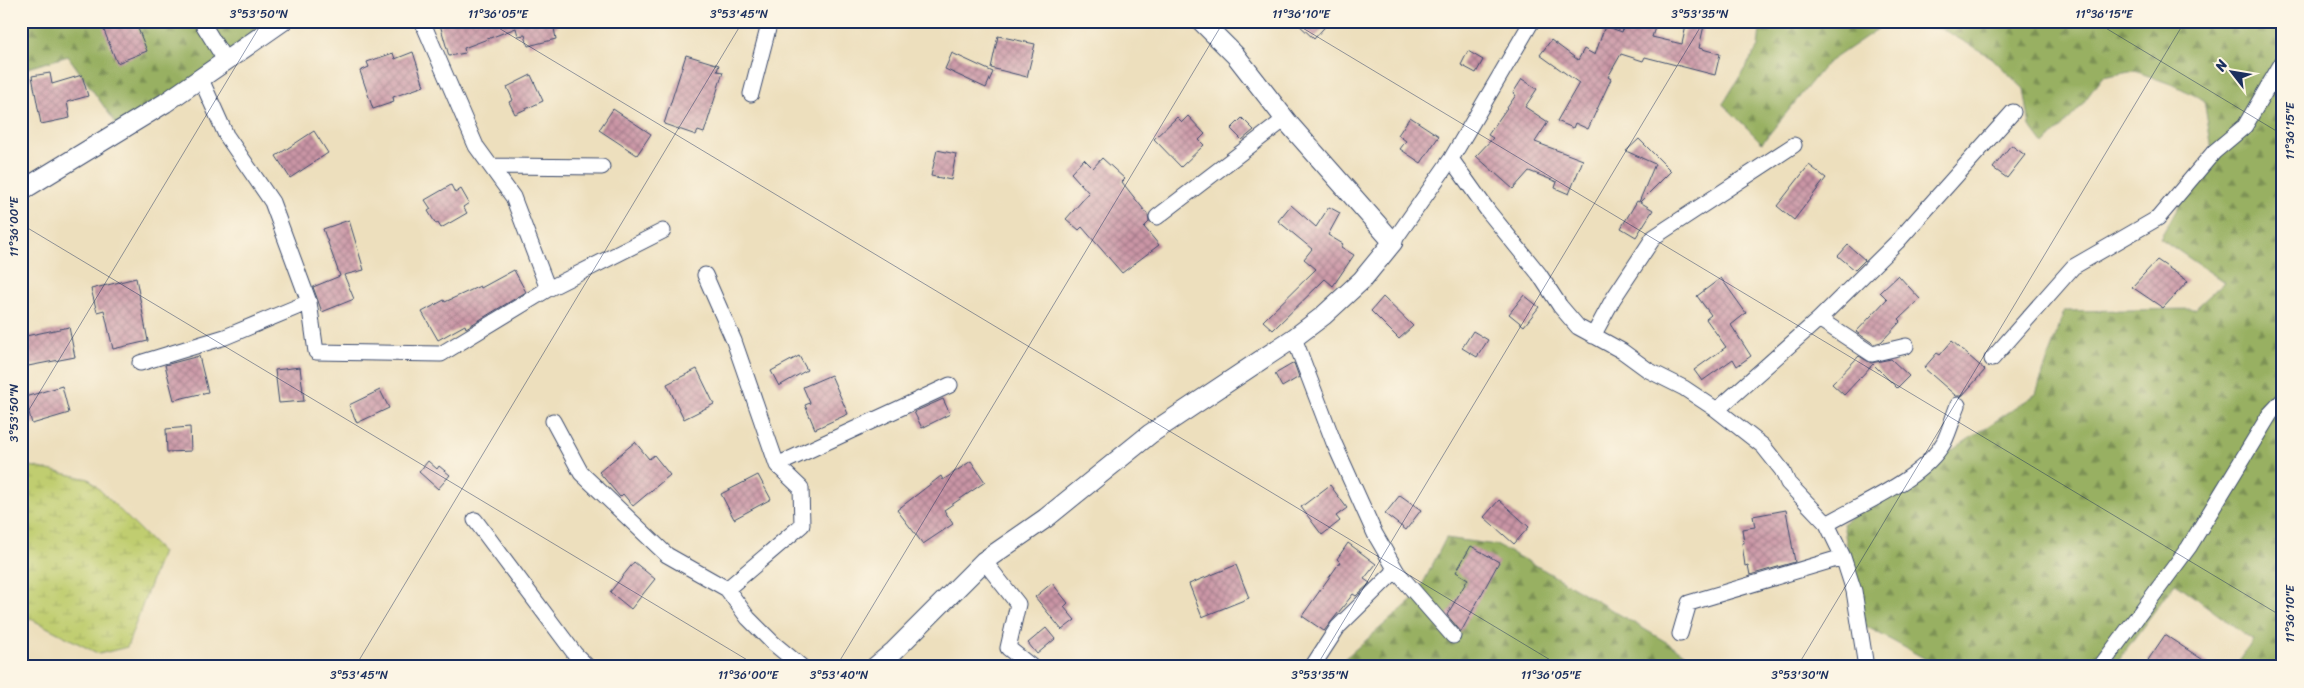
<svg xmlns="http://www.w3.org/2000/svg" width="2304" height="688" font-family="Sriracha,sans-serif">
<defs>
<pattern id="forest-firs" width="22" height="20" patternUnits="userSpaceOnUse" patternTransform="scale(1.25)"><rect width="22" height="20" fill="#98b062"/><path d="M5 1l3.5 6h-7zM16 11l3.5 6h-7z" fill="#7b9054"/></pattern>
<pattern id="wetland-marsh" width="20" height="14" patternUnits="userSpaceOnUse" patternTransform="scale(1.25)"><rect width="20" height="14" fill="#c0cd6f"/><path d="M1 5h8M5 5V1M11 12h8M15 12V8" fill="none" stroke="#a4b063"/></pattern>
<pattern id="building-cross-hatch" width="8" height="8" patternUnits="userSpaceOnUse" patternTransform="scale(1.25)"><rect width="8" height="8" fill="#ca95a5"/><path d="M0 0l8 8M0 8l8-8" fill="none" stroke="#a37a8a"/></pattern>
</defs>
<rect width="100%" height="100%" fill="#fcf5e5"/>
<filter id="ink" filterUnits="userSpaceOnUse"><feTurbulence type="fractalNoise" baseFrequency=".02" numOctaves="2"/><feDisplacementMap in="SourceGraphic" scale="10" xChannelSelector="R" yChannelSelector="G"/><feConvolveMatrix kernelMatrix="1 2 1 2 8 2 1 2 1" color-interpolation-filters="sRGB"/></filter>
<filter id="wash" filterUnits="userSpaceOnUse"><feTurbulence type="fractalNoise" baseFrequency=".0096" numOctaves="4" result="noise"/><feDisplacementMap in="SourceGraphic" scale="20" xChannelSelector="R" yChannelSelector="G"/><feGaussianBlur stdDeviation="1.12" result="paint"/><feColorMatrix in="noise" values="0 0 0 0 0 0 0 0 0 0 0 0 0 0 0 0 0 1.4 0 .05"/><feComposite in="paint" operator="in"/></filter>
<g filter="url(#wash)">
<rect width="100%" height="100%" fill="#eddfbd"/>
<path fill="url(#forest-firs)" stroke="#5a7060" d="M21 21H276L120 129 68 56 21 70Z
M1761 21H2283V667H2236L2253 640 2175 583 2113 667H1940L1860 623 1843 523 2036 394 2064 311 2195 309 2224 282 2160 238 2212 150 2204 100 2176 86 2135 71 2102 77 2078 110 2044 145 2030 126 2024 89 1991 57 1942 29 1885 24 1826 64 1762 143 1723 104 1758 47Z
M1446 538 1496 545 1544 570 1695 659 1697 667H1335L1416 597Z"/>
<path fill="url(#wetland-marsh)" stroke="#6e7e66" d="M21 464 89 479 162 552 127 647 99 654 21 614Z"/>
<g id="blocks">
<path fill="url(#building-cross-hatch)" d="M121 21H135L147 51 117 63 103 28Z
M439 21H557L558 27 554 28 556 39 528 46 525 35 518 36 516 28 464 48 465 53 449 56Z
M1295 21H1330L1314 39Z
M1626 21H1657L1652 37 1682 44 1687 21H1705L1699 48 1720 54 1715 75 1645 57 1643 61 1621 54 1608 77 1611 79 1588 129 1575 123 1573 128 1557 121 1579 83 1540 55 1551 40 1578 60 1584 49 1595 55 1605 26 1622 32Z
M998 36 1035 44 1027 77 991 68Z
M1468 51 1483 60 1476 73 1461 65Z
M413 52 424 86 393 97 394 102 373 109 360 71 369 67 367 62 393 53 395 59Z
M952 53 993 72 986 88 945 69Z
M686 55 719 65 717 71 723 72 704 133 698 131 696 135 664 124Z
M50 73 52 84 82 75 88 96 67 102 70 118 41 124 32 76Z
M531 75 543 101 515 114 509 102 513 100 507 87Z
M1522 79 1537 89 1525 107 1548 122 1535 142 1583 160 1569 194 1555 188 1557 182 1529 171 1513 189 1476 156 1493 138 1488 135 1516 95 1513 93Z
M613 109 651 134 637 155 599 130Z
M1188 116 1205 134 1199 140 1204 145 1181 167 1154 139 1177 117 1182 122Z
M1410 117 1439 136 1421 163 1400 149 1406 141 1398 135Z
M1242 118 1254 130 1242 140 1231 129Z
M314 131 328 153 290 178 276 156Z
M1639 139 1671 171 1640 202 1653 210 1636 237 1621 228 1637 201 1639 202 1655 164 1626 151Z
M2011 145 2025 155 2007 178 1993 168Z
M937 150 956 154 951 180 931 176Z
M1102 158 1125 179 1122 182 1148 215 1149 222 1144 227 1159 245 1122 273 1082 227 1079 230 1066 219 1089 193 1071 173 1084 159 1093 168Z
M1809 165 1826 178 1794 220 1777 206Z
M451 185 455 193 461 189 469 203 463 207 467 213 441 228 438 223 436 224 428 211 431 209 425 200Z
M1291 205 1316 227 1329 207 1340 213 1328 235 1343 244 1341 247 1354 255 1333 286 1325 279 1273 330 1263 321 1316 269 1304 259 1312 249 1278 221Z
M349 220 364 270 344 275 354 299 322 312 313 287 340 276 323 229Z
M1848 245 1865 260 1855 270 1838 256Z
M2157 260 2188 281 2163 308 2132 287Z
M514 270 526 292 466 328 465 325 438 340 422 312 444 300 445 302 480 286 481 288Z
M1898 275 1920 299 1899 319 1901 321 1881 342 1874 344 1856 332 1887 299 1880 292Z
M136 278 148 341 113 349 104 310 97 312 91 289Z
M1721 278 1746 313 1731 325 1751 356 1737 366 1733 359 1702 381 1694 370 1726 347 1706 319 1711 315 1697 296Z
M1524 295 1539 307 1524 326 1509 314Z
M1383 297 1413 326 1399 339 1371 311Z
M69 327 75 357 23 367 21 337Z
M1473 331 1488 340 1477 357 1462 348Z
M1952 341 1985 370 1962 396H1956L1924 368 1937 353 1940 355Z
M199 356 208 392 174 400 165 365Z
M799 356 807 370 779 386 771 371Z
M1859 356 1871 363 1891 359 1909 376 1897 388 1873 364 1844 395 1832 384Z
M1294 363 1299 377 1282 387 1275 374Z
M300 367 304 401 279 403 275 370Z
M697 369 714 404 684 419 667 384Z
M831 375 848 414 815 429 805 405 810 403 803 387Z
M62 386 69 413 32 424 25 397Z
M380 390 389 408 357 423 349 405Z
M943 399 950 414 922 428 914 412Z
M190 427 191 451 167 452 166 429Z
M635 442 649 459 654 455 670 475 633 506 623 494 620 497 599 472Z
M428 461 437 469 439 466 450 475 438 489 419 472Z
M971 461 985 482 944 510 953 524 923 544 897 510 941 476 943 480Z
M758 475 771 499 734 519 721 494Z
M1330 485 1347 508 1336 516 1340 521 1322 535 1301 507Z
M1400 495 1421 510 1406 530 1385 514Z
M1499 500 1529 527 1514 544 1484 517Z
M1786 510 1795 562 1750 575 1748 565 1745 566 1742 543H1744L1742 529 1755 527 1753 516Z
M1348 543 1376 564 1364 579 1370 583 1356 596 1353 594 1324 631 1302 616 1340 562 1337 559Z
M1471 546 1499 562 1461 632 1447 615 1468 579 1456 572Z
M634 562 655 579 631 609 610 592Z
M1236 565 1249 598 1202 617 1189 584Z
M1052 583 1068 603 1064 607 1075 620 1062 630 1035 597Z
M1046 628 1055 639 1037 654 1028 643Z
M2165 635 2214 667H2158L2148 660Z"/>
</g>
</g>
<g filter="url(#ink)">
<use href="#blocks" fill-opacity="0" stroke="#3a496c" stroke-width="1"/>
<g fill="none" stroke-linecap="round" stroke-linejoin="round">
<g stroke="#3a496c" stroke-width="17">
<path id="minor" d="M201 21 225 60
M422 21 476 146 513 197 548 289
M751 94 770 21
M1451 159 1488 211 1539 274 1560 306 1578 327 1622 351 1648 370 1684 388 1717 410 1763 446 1782 470 1788 483 1827 524 1843 557 1854 591 1866 667
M491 166 602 167
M1157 217 1285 119
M1393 242 1451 159 1532 21
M705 275 734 341 777 465 801 488 802 525 727 589
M309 302 316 352 441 354 548 289 663 231
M1819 319 1872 354 1906 346
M1593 336 1613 299 1654 237 1794 145
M1294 338 1334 443 1375 534 1397 572 1453 636
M1992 359 2073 267 2158 218 2214 152 2245 126 2283 61
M140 363 225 337 309 302 272 202 226 135 200 77
M1717 410 1819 319 1897 242 2013 112
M553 421 581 473 667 555 727 589 748 618 773 643 802 667
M777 465 950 385
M475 520 575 654 588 667
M1827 524C1863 503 1923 479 1944 442 1950 430 1953 417 1958 405
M984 561 1018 604 1008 648 1032 667
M1680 634 1689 603 1843 557
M1312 667 1338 627 1396 570
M2100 667 2189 547 2270 414 2283 400"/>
</g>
<g stroke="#3a496c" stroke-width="21">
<path id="tertiary" d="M21 191 165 103 283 21
M875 667 894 651 984 561 1046 518 1150 434 1294 338 1323 316 1362 280 1393 242 1289 124 1236 56 1201 21"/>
</g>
<use href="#minor" stroke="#fff" stroke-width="15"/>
<use href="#tertiary" stroke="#fff" stroke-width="19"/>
</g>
</g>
<path fill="none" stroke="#1b2f5e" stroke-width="1" stroke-opacity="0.45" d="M487 21 1562 667M1291 21 2283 617M2094 21 2283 135M21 224 759 667M21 423 263 21M355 667 743 21M836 667 1224 21M1316 667 1704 21M1797 667 2185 21M2277 667 2283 657"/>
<rect width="2304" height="688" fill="none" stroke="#fcf5e5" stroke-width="55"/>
<g transform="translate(2232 72) rotate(301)" stroke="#fcf5e5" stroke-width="4" paint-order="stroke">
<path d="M0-4L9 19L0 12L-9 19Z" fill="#1b2f5e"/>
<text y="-8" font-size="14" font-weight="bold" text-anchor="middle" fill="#1b2f5e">N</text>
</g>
<rect x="28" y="28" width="2248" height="632" fill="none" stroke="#1b2f5e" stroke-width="2"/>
<g font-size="12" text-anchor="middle" fill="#1b2f5e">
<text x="259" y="18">3°53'50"N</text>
<text x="498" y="18">11°36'05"E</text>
<text x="739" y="18">3°53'45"N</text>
<text x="1301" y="18">11°36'10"E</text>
<text x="1700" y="18">3°53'35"N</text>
<text x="2104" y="18">11°36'15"E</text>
<text transform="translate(2290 131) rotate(-90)" y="4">11°36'15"E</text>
<text transform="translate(14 227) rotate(-90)" y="4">11°36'00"E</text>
<text transform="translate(14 413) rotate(-90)" y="4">3°53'50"N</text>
<text transform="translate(2290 614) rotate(-90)" y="4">11°36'10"E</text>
<text x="359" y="679">3°53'45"N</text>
<text x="748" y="679">11°36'00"E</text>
<text x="839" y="679">3°53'40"N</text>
<text x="1320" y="679">3°53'35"N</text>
<text x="1551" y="679">11°36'05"E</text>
<text x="1800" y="679">3°53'30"N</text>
</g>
</svg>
